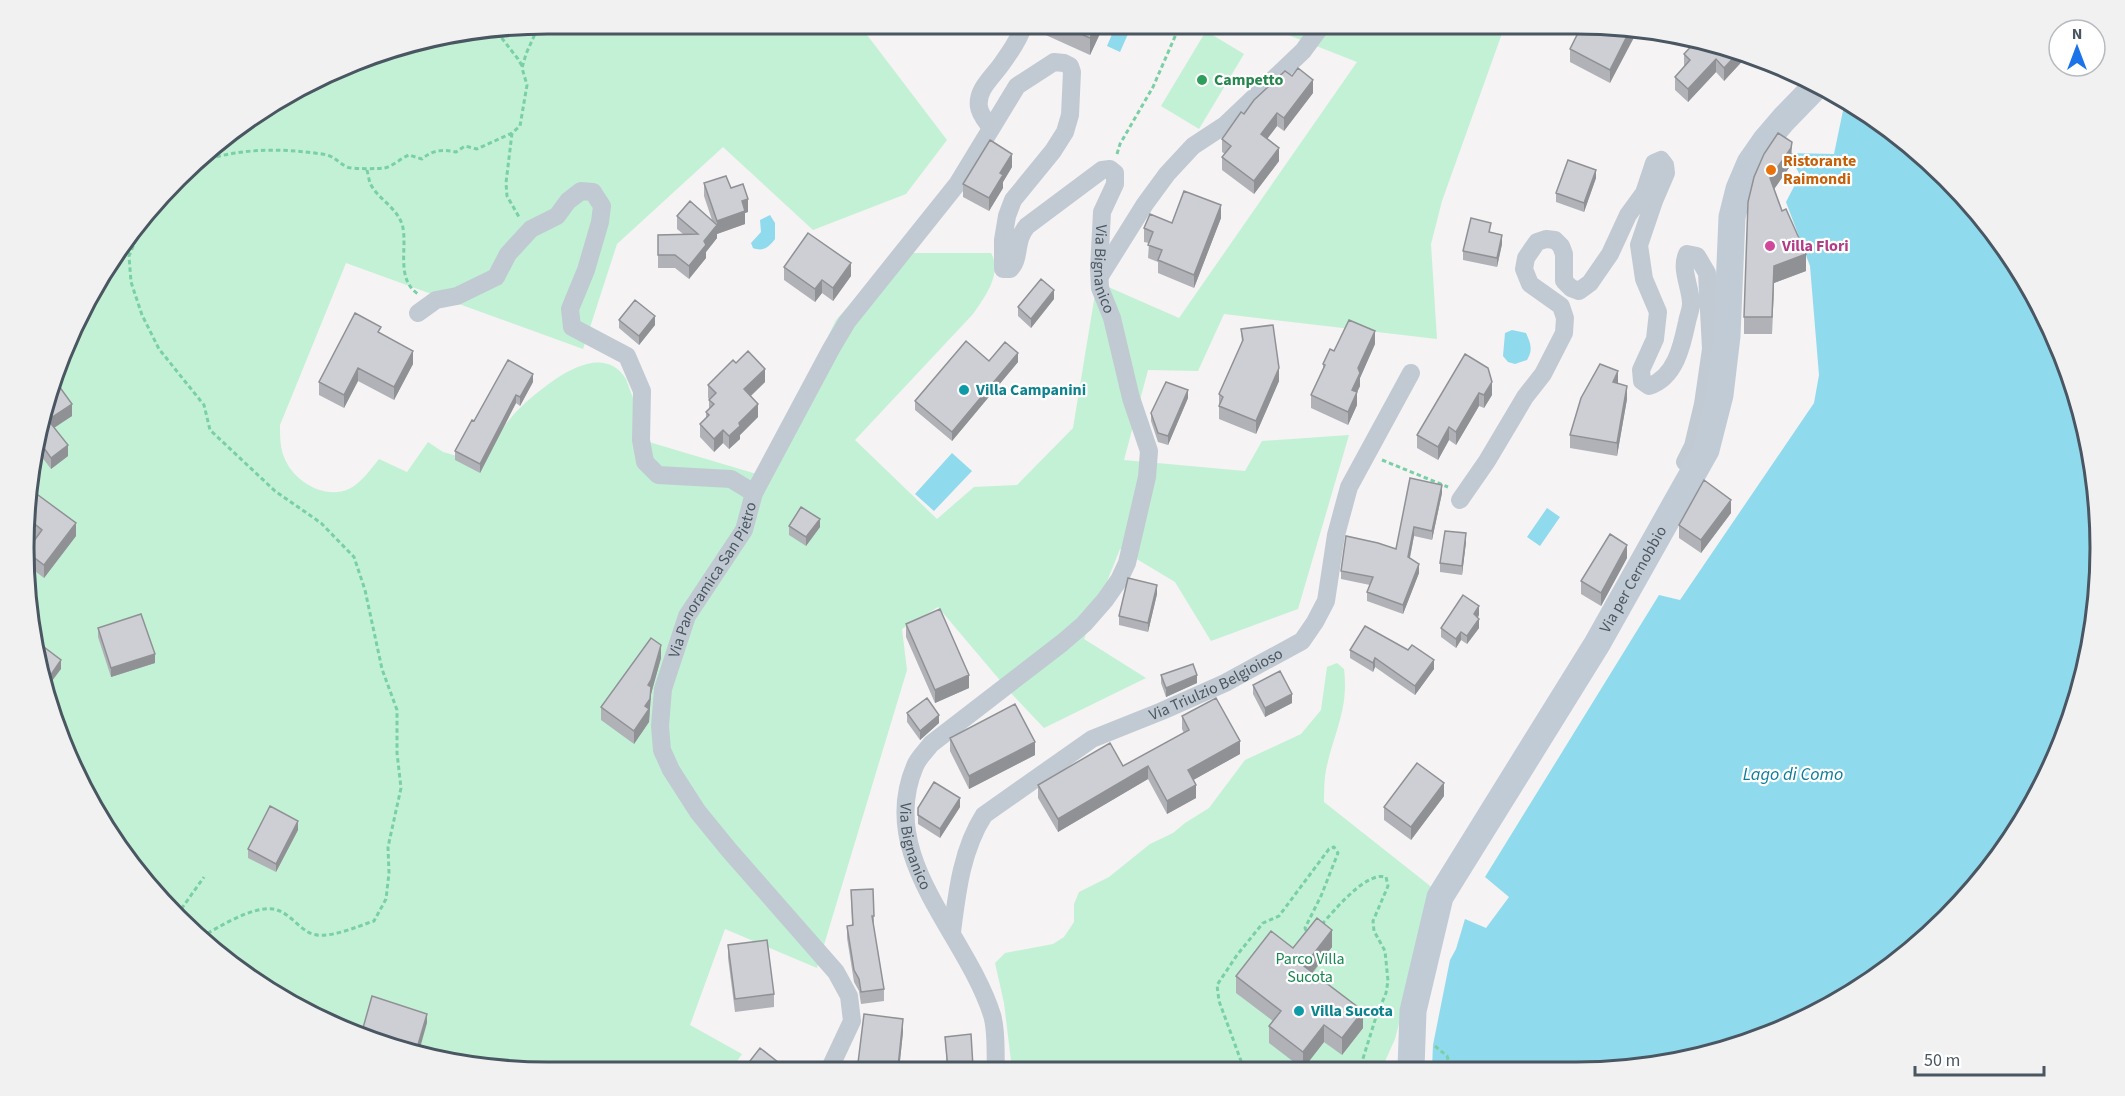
<svg xmlns="http://www.w3.org/2000/svg" width="2125" height="1096" font-family="'Source Sans 3',sans-serif">
<rect width="100%" height="100%" fill="#f5f3f3"/>
<path fill="#c3f1d5" d="M548 24H862L861 27 947 140 906 194 813 230 723 147 617 244 583 349 346 263 280 425C280 436 280 447 284 457 293 481 324 500 349 489 361 483 371 469 379 459L407 472 428 442 443 452 457 456C469 450 483 444 494 436 504 428 512 415 522 406 547 384 600 338 626 379L649 442 760 475 836 320 896 253H991C1003 273 984 298 973 314L855 440 937 519 974 487 1017 485 1073 428 1097 282 1179 318 1357 62 1263 25H1505L1442 201 1431 244 1437 339 1224 314 1198 371 1148 370 1124 460 1245 471 1262 441 1349 435 1298 609 1211 641 1175 582 1120 549 1084 639 1146 678 1044 728 1009 691 938 607 902 629 907 670 817 968 725 929 690 1025 742 1054 731 1070 514 1071 412 1054 316 1018 229 964 154 894 64 749 29 600 36 592 26 578 42 413 112 257 229 132 379 52Z
M1206 31 1244 54 1199 129 1161 106Z
M1337 663 1344 669C1349 709 1334 732 1326 770 1324 780 1324 792 1324 802L1434 889 1395 1039 1382 1068 1012 1069 1004 1003 995 963 1005 953 1053 944 1064 937 1074 922V904L1079 892 1109 877 1150 844 1173 833 1185 823 1209 808 1245 760 1301 734 1321 710 1327 667Z"/>
<path fill="#90daee" d="M1116 25H1132L1120 52 1107 46Z
M1845 101 1896 132 1971 203 2031 286 2073 380 2097 480 2100 583 2083 684 2047 780 1971 893 1896 964 1777 1032 1646 1067 1432 1068 1433 1045 1450 960 1456 949 1465 919 1486 928 1509 897 1485 877 1659 595 1680 600 1814 403 1819 375 1810 266 1786 202 1800 175 1788 153 1834 154Z
M770 215 775 223V239C769 247 763 252 753 248L751 243 761 232 760 220Z
M1512 330 1526 333C1531 344 1533 350 1527 360L1515 364 1508 362 1503 356 1505 333Z
M952 453 972 471 934 511 915 494Z
M1547 508 1560 517 1540 546 1527 537Z"/>
<g fill="none" stroke-linecap="round" stroke-linejoin="round">
<path stroke="#7ad0a6" stroke-width="3" stroke-dasharray="4.5 3" stroke-linecap="butt" d="M497 32 518 59 522 66
M512 133 506 183 507 196 519 217
M1117 154 1120 144 1153 87 1180 25
M202 161C242 148 281 148 322 154 335 156 337 162 347 167 351 169 379 169 384 168 392 167 401 158 409 155L422 159C432 150 443 149 456 152L465 146 477 149 512 133 520 126 527 85 522 68 526 54 535 34 544 25
M367 170C368 174 369 180 370 183 378 200 399 208 403 228 407 249 396 279 418 294
M142 225 129 256 131 282 142 315 159 349 204 405 210 430 275 491 321 523 354 557 365 590 382 669 397 710V753L401 788 388 847 389 873 386 899 374 921C358 926 324 942 308 932 296 925 287 911 273 909 252 906 219 927 201 937
M1382 460 1448 487
M177 915 204 877
M1322 924C1335 910 1366 871 1386 877L1388 886 1373 921 1374 931 1385 951 1388 981 1386 993 1376 1017 1360 1068
M1435 1046 1447 1056 1451 1068
M1244 1069 1219 1001 1217 985 1237 955 1263 923 1279 916 1329 849 1334 847 1338 853 1321 896 1305 928 1307 933"/>
<g stroke="#c1cad2" stroke-width="18">
<path d="M991 128C987 122 980 115 979 107 976 89 994 76 1003 62 1011 51 1020 38 1024 24"/>
<path d="M1100 276 1145 204 1167 174 1193 146 1225 125 1303 51 1322 25"/>
<path d="M418 313 436 300 457 296 496 277 508 254 531 229 557 216 568 201 581 191 593 192 602 206 600 222 586 270 570 309 572 327 627 356 642 391 641 440 645 462 658 475 731 479 754 493"/>
<path d="M1460 500 1487 461 1525 397 1543 374 1564 333 1565 318 1561 306 1530 284 1524 269 1526 258 1537 242 1546 239 1555 240 1561 246 1564 254V281L1571 288 1579 291 1590 283 1610 254 1628 215 1644 193 1654 163 1661 160 1665 165 1666 173 1654 201 1639 245 1644 279 1658 312 1655 339 1641 370 1642 381 1649 386C1675 378 1682 346 1687 322 1688 316 1691 310 1691 304 1691 287 1680 270 1687 254L1697 256 1707 273 1711 349 1703 404 1693 446 1685 462"/>
<path id="s1" d="M952 932C957 892 962 849 984 815L1092 739 1162 711 1225 683 1302 641 1315 622 1326 601 1336 535 1349 487 1411 373"/>
<path id="s2" d="M829 1070 852 1021 849 996 836 972 729 850 698 812 671 770 662 750 660 726 663 689 687 616 744 530 754 493 831 349 847 322 958 183 1017 86 1054 62 1064 63 1070 66 1072 72 1070 115 1065 132 1053 151 1013 200 1007 216 1003 240V269H1010C1021 259 1014 241 1027 226L1102 170 1110 169 1115 173V184L1102 212 1099 269 1100 288 1112 318 1131 398 1149 451 1147 477 1127 563 1119 580 1105 600 1084 624 1062 643 931 744C926 751 918 758 915 766 876 857 966 933 992 1015 997 1031 995 1052 996 1069"/>
</g>
<path stroke="#c1cbd6" stroke-width="27" id="s3" d="M1411 1068 1413 1011 1440 897 1597 644 1706 450 1720 395 1727 336 1732 217 1739 189 1750 163 1766 140 1784 119 1818 84"/>
</g>
<path fill="#b0b2b7" d="M1039 25H1104L1090 55 1039 32Z
M1611 25 1610 83 1570 62V49Z
M1713 42 1748 55 1724 81 1716 72 1688 102 1675 90V77L1684 67V54Z
M1313 93 1284 131 1277 126 1267 139 1279 161 1254 194 1222 170V157L1225 154 1222 152V139L1244 114Z
M1764 154 1791 165 1774 189 1806 271 1774 283 1772 334H1744V317Z
M1012 167 1003 182V188L989 211 963 197V184Z
M1596 178 1584 212 1556 202V193Z
M704 183 731 188 748 212 745 213V224L717 234V238L706 252V258L689 279 675 268H658V235L683 234 677 229V216L712 220 704 196Z
M1221 218 1194 288 1158 273V262L1148 258 1149 243 1144 242V228L1172 223Z
M1491 233 1502 244 1497 267 1463 260V251Z
M784 267 851 276 833 301 822 293 815 302 784 280Z
M1054 299 1031 328 1018 316V307Z
M619 320 655 325 639 345 619 328Z
M1241 329 1279 381 1256 434 1219 419V394L1242 343Z
M381 334 413 364 394 400 358 381 344 408 319 395V382Z
M1375 344 1360 378V386L1357 392V405L1348 425 1311 408V395L1323 370V364L1334 351Z
M1465 354 1492 395 1484 408 1479 406 1456 445 1449 440 1438 460 1417 448V435Z
M989 361 1018 362 952 441 915 410V401Z
M736 363 765 382 751 396 758 417 740 435V439L729 449 723 443 714 452 700 437V424L706 418V412L709 409V399L708 398V385Z
M533 382 520 406 516 403 480 473 455 460V451L474 421Z
M1618 384 1627 399 1617 456 1570 448V435Z
M1188 398 1168 445 1158 442 1151 421V413Z
M42 413 72 416 54 427 68 456 51 469 38 452Z
M34 492 76 536 44 578 27 565 28 549 36 538 30 534Z
M1442 493 1432 540 1414 536 1410 558 1419 573 1403 614 1367 601V592L1370 585 1341 579V571L1396 549Z
M1731 513 1701 553 1679 538V525Z
M789 526 820 527 806 546 789 535Z
M1466 542 1462 575 1440 572V563Z
M1627 558 1601 606 1581 594V581Z
M1157 594 1148 632 1119 625V616Z
M1479 615 1478 618 1479 628 1467 644 1461 640 1456 648 1441 637V628Z
M906 624 969 688 935 703 906 637Z
M98 628 155 663 111 677 98 637Z
M1350 650 1434 669 1415 695 1375 667 1373 672 1350 658Z
M661 658 651 694 649 722 634 744 601 720V707Z
M1161 675 1197 683 1166 697 1161 683Z
M1253 685 1292 703 1265 717 1253 694Z
M907 713 939 723 920 740 907 722Z
M1182 716 1240 754 1193 780 1196 798 1167 814 1148 779 1058 832 1038 798V785L1123 766 1184 733 1182 729Z
M950 738 1035 755 969 789 950 751Z
M1444 796 1411 840 1384 820V807Z
M960 807 940 838 918 824V808Z
M298 830 276 872 248 858V849Z
M851 890 874 916V928L884 989V1001L861 1004 859 991 854 982 847 938V926L852 925Z
M728 945 774 994V1007L735 1012 728 958Z
M1332 947 1313 973 1363 1028 1342 1055 1324 1042 1303 1069 1269 1043V1026L1273 1021 1236 993V976L1293 948Z
M903 1032 899 1070H858V1063Z
M971 1034 973 1070H947L945 1037Z"/>
<path fill="#909195" d="M1096 25H1104L1090 55V38Z
M1631 28 1638 30 1610 83V70Z
M1739 52 1748 55 1724 81V68Z
M1716 59V72L1688 102V89Z
M1313 80V93L1284 131V118Z
M1277 113V126L1261 147V134Z
M1792 142 1791 165 1770 195V178Z
M1279 148V161L1254 194V181Z
M1012 154V167L1003 182V188L989 211V198L1000 173Z
M1596 170V178L1584 212V203Z
M748 199V212L745 213V224L717 234V238L706 252V258L689 279V266L704 241 717 225V221L742 201Z
M1221 205V218L1194 288V275Z
M1502 235V244L1497 267V258Z
M1806 254V271L1774 283 1772 334 1774 266Z
M851 263V276L833 301V288Z
M822 280V293L815 302V289Z
M1054 290V299L1031 328V319Z
M655 316V325L639 345V336Z
M1375 331V344L1360 378V386L1352 403V390L1358 368Z
M413 351V364L394 400V387Z
M1018 353V362L952 441V432Z
M358 368V381L344 408V395Z
M1279 368V381L1256 434V421Z
M765 369V382L744 402V389Z
M1618 371V384L1613 382Z
M533 374V382L520 406V397Z
M1492 382V395L1484 408V395Z
M1627 386V399L1617 456V443Z
M1188 390V398L1168 445V436Z
M1357 392V405L1348 425V412Z
M1479 393V406L1456 445V432Z
M516 395V403L480 473V464Z
M72 404V416L48 432V420Z
M758 404V417L740 435V439L729 449V436L739 423Z
M1449 427V440L1438 460V447Z
M723 430V443L714 452V439Z
M68 445V456L51 469V458Z
M1442 485V493L1432 540V531Z
M1731 500V513L1701 553V540Z
M820 519V527L806 546V537Z
M76 523V536L44 578V565Z
M1414 527V536L1408 566V557Z
M1466 533V542L1462 575V566Z
M1627 545V558L1601 606V593Z
M1419 564V573L1403 614V605Z
M1157 585V594L1148 632V623Z
M1479 606V615L1474 622V614Z
M1479 619V628L1467 644V636Z
M1461 632V640L1456 648V639Z
M661 645V658L651 694 649 722 634 744V731Z
M155 654V663L111 677V668Z
M1375 658V667L1373 672V663Z
M61 660V669L49 685 48 679Z
M1434 660V669L1415 695V686Z
M969 675V688L935 703V690Z
M1197 675V683L1166 697V688Z
M1292 694V703L1265 717V708Z
M939 715V723L920 740V731Z
M1240 741V754L1188 783V770Z
M1035 742V755L969 789V776Z
M1148 766V779L1058 832V819Z
M1444 783V796L1411 840V827Z
M1196 785V798L1167 814V801Z
M960 798V807L940 838V829Z
M298 821V830L276 872V864Z
M1332 930V947L1304 983V966Z
M1363 1011V1028L1342 1055V1038Z
M427 1014V1023L418 1055H415Z
M903 1019V1032L899 1070H898Z
M1324 1025V1042L1303 1069V1052Z"/>
<path fill="#cdcfd5" stroke="#909195" stroke-width="1.5" d="M1060 25H1096L1090 38Z
M1582 25H1611L1631 28 1610 70 1570 49Z
M1698 39 1713 42 1739 52 1724 68 1716 59 1688 89 1675 77 1690 60 1684 54Z
M1298 68 1313 80 1284 118 1277 113 1261 134 1279 148 1254 181 1222 157 1231 146 1222 139 1241 112 1244 114 1254 100 1285 71 1292 76Z
M1778 133 1792 142 1791 148 1770 178 1782 211 1786 209 1806 254 1774 266 1772 317H1744L1748 202 1754 177 1764 154Z
M990 140 1012 154 1000 173 1003 175 989 198 963 184Z
M1568 160 1596 170 1584 203 1556 193Z
M726 176 731 188 743 184 748 199 742 201 745 211 717 221 704 183Z
M1184 191 1221 205 1194 275 1158 260 1162 250 1148 245 1153 232 1144 228 1150 214 1172 223Z
M690 201 717 225 704 241 706 245 689 266 675 255H658V235L698 234 677 216Z
M1471 218 1491 223 1489 232 1502 235 1497 258 1463 251Z
M808 233 851 263 833 288 822 280 815 289 784 267Z
M1041 279 1054 290 1031 319 1018 307Z
M635 300 655 316 639 336 619 320Z
M355 313 381 327 378 332 413 351 394 387 358 368 344 395 319 382Z
M1349 320 1375 331 1358 368 1360 373 1352 390 1357 392 1348 412 1311 395 1325 365 1323 364 1330 349 1334 351Z
M1273 325 1279 368 1256 421 1219 406 1223 397 1219 394 1243 340 1241 329Z
M966 341 989 361 1005 342 1018 353 952 432 915 401Z
M748 351 765 369 744 389 758 404 739 423 740 426 729 436 723 430 714 439 700 424 709 415 706 412 714 404 709 400 716 393 708 385 733 360 736 363Z
M1465 354 1488 368 1492 382 1484 395 1479 393 1456 432 1449 427 1438 447 1417 435Z
M508 360 533 374 520 397 516 395 480 464 455 451 472 420 474 421Z
M1600 364 1618 371 1613 382 1627 386 1617 443 1570 435 1581 398Z
M56 382 72 404 48 420 68 445 51 458 39 441 42 413Z
M1166 382 1188 390 1168 436 1158 433 1151 413Z
M1410 478 1442 485 1432 531 1414 527 1408 557 1419 564 1403 605 1367 592 1373 577 1341 571 1346 536 1378 543 1396 549Z
M1704 480 1731 500 1701 540 1679 525Z
M34 492 76 523 44 565 28 553V549L42 530 31 521Z
M801 507 820 519 806 537 789 526Z
M1445 531 1466 533 1462 566 1440 563Z
M1610 534 1627 545 1601 593 1581 581Z
M1128 578 1157 585 1148 623 1119 616Z
M1463 595 1479 606 1474 614 1479 619 1467 636 1461 632 1456 639 1441 628Z
M940 609 969 675 935 690 906 624Z
M141 614 155 654 111 668 98 628Z
M1365 626 1408 650 1412 645 1434 660 1415 686 1375 658 1373 663 1350 650Z
M651 638 661 645 651 680 648 685 651 687 650 699 645 706 649 709 634 731 601 707Z
M40 644 61 660 48 679Z
M1193 664 1197 675 1166 688 1161 675Z
M1280 671 1292 694 1265 708 1253 685Z
M927 698 939 715 920 731 907 713Z
M1216 698 1240 741 1188 770 1196 785 1167 801 1148 766 1058 819 1038 785 1110 743 1123 766 1189 730 1182 716Z
M1015 704 1035 742 969 776 950 738Z
M1417 763 1444 783 1411 827 1384 807Z
M934 782 960 798 940 829 918 815V808Z
M270 806 298 821 276 864 248 849Z
M873 889 874 916H872L884 989 861 992 859 979 854 970 847 926 853 925 851 890Z
M1317 918 1332 930 1304 966 1363 1011 1342 1038 1324 1025 1303 1052 1269 1026 1281 1011 1236 976 1271 931 1293 948Z
M767 940 774 994 735 999 728 945Z
M372 996 427 1014 415 1055 361 1035Z
M864 1014 903 1019 898 1067 858 1063Z
M971 1034 973 1067 948 1069 945 1037Z
M760 1048 788 1070H743Z"/>
<circle fill="#2e9e5b" stroke="#fff" stroke-width="2" cx="1202" cy="80" r="6"/>
<circle fill="#e8710a" stroke="#fff" stroke-width="2" cx="1771" cy="170" r="6"/>
<circle fill="#d1479c" stroke="#fff" stroke-width="2" cx="1770" cy="246" r="6"/>
<g fill="#0f9aa8" stroke="#fff" stroke-width="2">
<circle cx="964" cy="390" r="6"/>
<circle cx="1299" cy="1011" r="6"/>
</g>
<g text-anchor="middle" dominant-baseline="central" stroke-width="4.5" stroke-linejoin="round" paint-order="stroke">
<g font-size="16" font-weight="bold" fill="#27864d" stroke="#fff" text-anchor="start">
<text x="1214" y="80">Campetto</text>
</g>
<g font-size="16" font-weight="bold" fill="#c56008" stroke="#fff" text-anchor="start">
<text x="1783" y="161">Ristorante<tspan x="1783" dy="18">Raimondi</tspan></text>
</g>
<g font-size="16" font-weight="bold" fill="#b23c85" stroke="#fff" text-anchor="start">
<text x="1782" y="246">Villa Flori</text>
</g>
<g font-size="16" fill="#4a5661" stroke="#fff">
<text stroke="none"><textPath href="#s2" startOffset="1701">Via Bignanico</textPath></text>
<text stroke="none"><textPath href="#s2" startOffset="572">Via Panoramica San Pietro</textPath></text>
<text stroke="none"><textPath href="#s3" startOffset="546">Via per Cernobbio</textPath></text>
<text stroke="none"><textPath href="#s1" startOffset="390">Via Triulzio Belgioioso</textPath></text>
<text stroke="none"><textPath href="#s2" startOffset="2384">Via Bignanico</textPath></text>
</g>
<g font-size="16" font-weight="bold" fill="#0d838f" stroke="#fff" text-anchor="start">
<text x="976" y="390">Villa Campanini</text>
<text x="1311" y="1011">Villa Sucota</text>
</g>
<g font-size="16" fill="#17864f" stroke="#fff">
<text x="1310" y="959">Parco Villa<tspan x="1310" dy="18">Sucota</tspan></text>
</g>
<g font-size="18" font-style="italic" fill="#0c7c9b" stroke="#fff">
<text x="1793" y="774">Lago di Como</text>
</g>
</g>
<path d="M0 0H2125V1096H0ZM548 34H1576A514 514 0 0 1 2090 548V548A514 514 0 0 1 1576 1062H548A514 514 0 0 1 34 548V548A514 514 0 0 1 548 34Z" fill="#f1f1f2" fill-rule="evenodd"/>
<path fill="none" stroke="#4a5661" stroke-width="3" d="M548 34H1576A514 514 0 0 1 2090 548V548A514 514 0 0 1 1576 1062H548A514 514 0 0 1 34 548V548A514 514 0 0 1 548 34Z"/>
<g transform="translate(2077 48)"><circle r="28" fill="#ffffff" stroke="#b7bbc0" stroke-width="1.5"/>
<path d="M0-4.5L10 22L0 15L-10 22Z" fill="#1a73e8"/>
<text y="-9" font-size="16" font-weight="bold" text-anchor="middle" fill="#4a5661">N</text>
</g>
<path d="M1915 1066v9h129v-9" fill="none" stroke="#4a5661" stroke-width="3"/>
<text x="1924" y="1066" font-size="18" fill="#4a5661" stroke="#ffffff" stroke-width="4.5" paint-order="stroke">50 m</text>
</svg>
